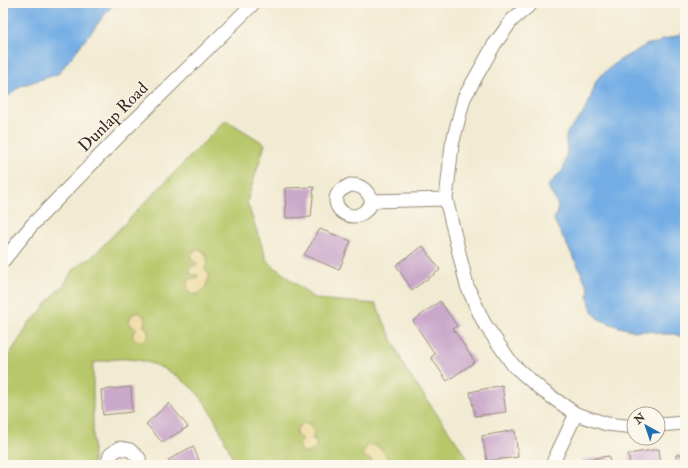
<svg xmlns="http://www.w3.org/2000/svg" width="688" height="468" font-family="'IM FELL Double Pica',serif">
<rect width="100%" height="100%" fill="#fbf7ec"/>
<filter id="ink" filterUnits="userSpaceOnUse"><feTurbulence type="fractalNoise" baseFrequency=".025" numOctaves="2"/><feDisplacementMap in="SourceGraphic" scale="8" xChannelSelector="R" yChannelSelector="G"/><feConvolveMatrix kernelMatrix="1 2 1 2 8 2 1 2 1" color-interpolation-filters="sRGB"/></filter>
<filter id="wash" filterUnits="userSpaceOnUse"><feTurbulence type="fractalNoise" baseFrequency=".012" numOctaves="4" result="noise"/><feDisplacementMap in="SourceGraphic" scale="16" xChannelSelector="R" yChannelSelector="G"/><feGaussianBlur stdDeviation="0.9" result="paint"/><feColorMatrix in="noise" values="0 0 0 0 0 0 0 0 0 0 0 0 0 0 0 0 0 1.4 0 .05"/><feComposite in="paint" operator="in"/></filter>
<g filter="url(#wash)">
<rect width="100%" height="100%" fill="#f2ebd3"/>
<path fill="#b7c769" stroke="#797844" d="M226 120 265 144 247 202 267 261 315 299 376 304 406 370 467 457 465 465H236C227 446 219 425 208 407 191 381 158 360 127 359 116 358 104 361 93 363V465H3V364L26 329 28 323 34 319 57 291 64 285 72 271 83 261 89 260Z"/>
<path fill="#eeda9e" stroke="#94825e" d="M198 249 203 251C207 256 209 261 206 267L204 268 209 274C208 285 202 297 190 294 185 286 186 277 197 278L198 275 190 274 189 271 191 267 197 265V263L191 259 192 253Z
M137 312C144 313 147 321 143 326L148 330V337L143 341C138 341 134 340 132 335L134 332 136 330 137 328 131 326 129 320 132 315Z
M304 423H307C314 428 315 432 312 439L315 440 316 442V447C309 455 300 456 299 444L303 439 298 437 296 433 297 428Z
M375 445C381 447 389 458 389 465H370L372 460 366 458 362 454 367 446Z"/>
<path fill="#75aee5" stroke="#586c82" d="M3 3H114L58 74 20 86 3 101Z
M685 31V338L674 334H662L651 331H636L619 327 599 319 592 311 588 297 589 290 580 270 555 222 554 219 558 212 557 203 551 193 548 186 551 182 563 170 564 167 567 151 566 143V136L568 131 582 115 589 102 596 81 599 77 618 61 648 44 658 43 661 40 676 36Z"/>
<g id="blocks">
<path fill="#caa8ca" d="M314 187 311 217 286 218 285 188Z
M320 229 351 241 339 270 304 255Z
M423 246 440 270 412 290 396 265Z
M440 301 457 326 453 329 475 362 447 381 431 357 435 354 413 321Z
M502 385 506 412 475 416 470 392Z
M131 387 132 412 103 415 101 390Z
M169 403 188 427 162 442 146 424Z
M515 430 518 457 487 461 482 436Z
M193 446 201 465H171L168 460Z
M659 449 661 465H630L628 454Z
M685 454V465H677L676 455Z
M609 456 610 465H583L582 460Z"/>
</g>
</g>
<g filter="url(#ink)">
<use href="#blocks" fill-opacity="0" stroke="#968a78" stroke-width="1"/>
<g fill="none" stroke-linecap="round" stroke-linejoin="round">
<g stroke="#968a78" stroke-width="15">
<path id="minor" d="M532 3 512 20 494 45 464 98 452 145 446 199 467 286 484 323 513 365 543 391 576 414 607 424 634 427
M350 185C362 185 367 190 372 201 371 206 369 208 365 211 350 225 328 206 339 192 342 189 346 187 350 185Z
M372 201 446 199
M3 261 32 225 124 131 254 3
M658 425 685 423
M107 465 110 455 119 448 130 450 139 458 140 465
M552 465 556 456 576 414"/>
</g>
<use href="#minor" stroke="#fff" stroke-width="13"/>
</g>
</g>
<g text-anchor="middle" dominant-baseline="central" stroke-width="3" stroke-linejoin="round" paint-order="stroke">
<g font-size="17" fill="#3b2a1e" stroke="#fbf7ec">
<text transform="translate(113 117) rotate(-45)">Dunlap Road</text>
</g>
</g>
<rect width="688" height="468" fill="none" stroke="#fbf7ec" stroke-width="16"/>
<g transform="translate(646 426) rotate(320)"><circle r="19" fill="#fbf7ec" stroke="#aea59a"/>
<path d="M0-3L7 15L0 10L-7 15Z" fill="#1f6fb2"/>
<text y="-6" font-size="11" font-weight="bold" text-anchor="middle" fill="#3b2a1e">N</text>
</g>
</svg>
